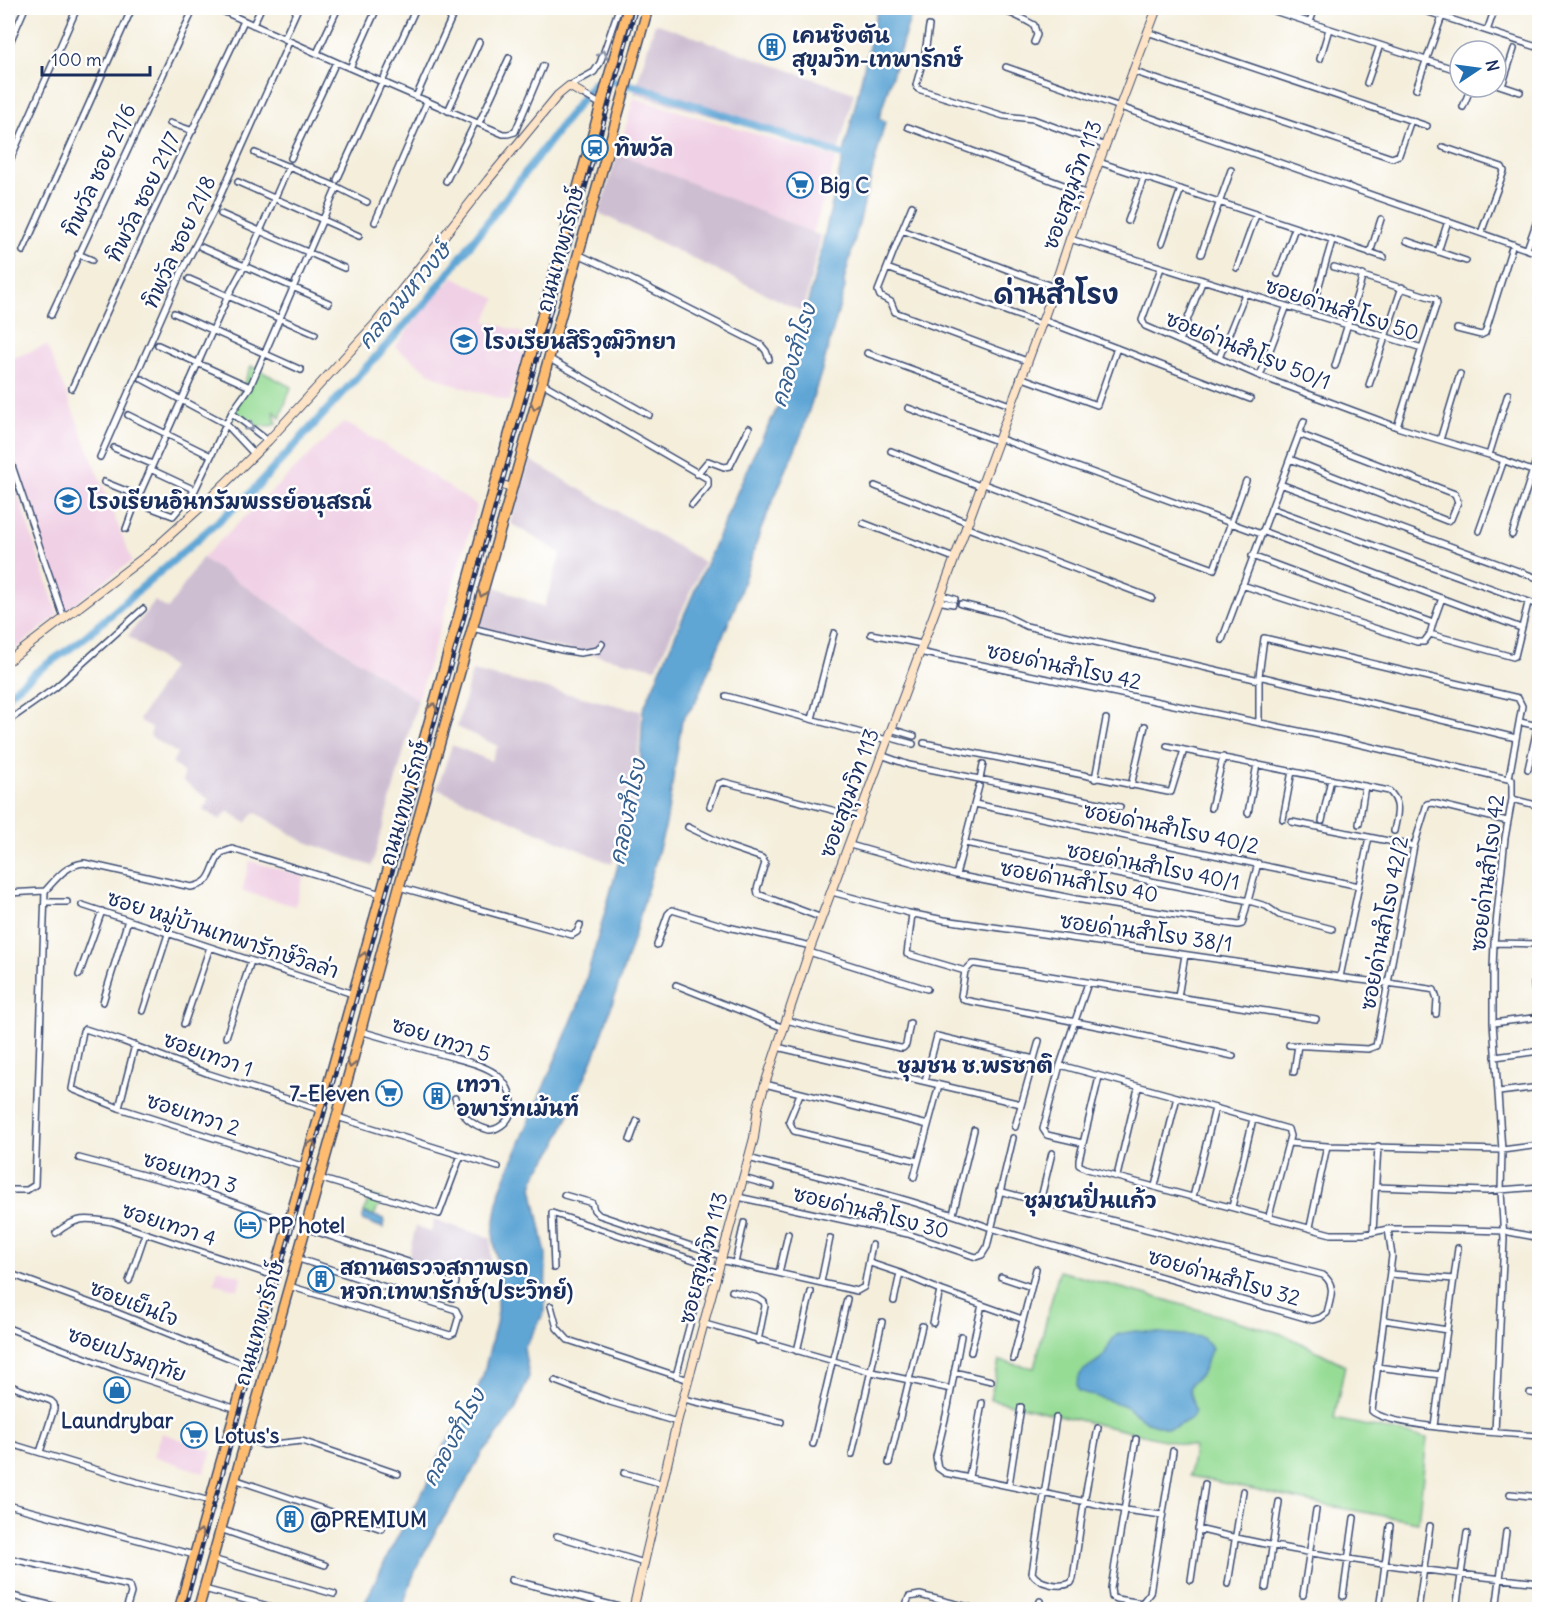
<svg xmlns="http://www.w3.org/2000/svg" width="1547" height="1617" font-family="Delius,'Playpen Sans Thai',sans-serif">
<rect width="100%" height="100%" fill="#fff"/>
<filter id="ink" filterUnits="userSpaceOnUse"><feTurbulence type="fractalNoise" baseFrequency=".0167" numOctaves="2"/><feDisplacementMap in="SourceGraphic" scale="12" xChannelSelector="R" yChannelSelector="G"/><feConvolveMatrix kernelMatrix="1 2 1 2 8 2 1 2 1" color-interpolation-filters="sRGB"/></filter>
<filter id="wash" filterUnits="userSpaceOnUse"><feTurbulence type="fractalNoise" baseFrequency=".008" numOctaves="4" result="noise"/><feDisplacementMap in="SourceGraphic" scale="24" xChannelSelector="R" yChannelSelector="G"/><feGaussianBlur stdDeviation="1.35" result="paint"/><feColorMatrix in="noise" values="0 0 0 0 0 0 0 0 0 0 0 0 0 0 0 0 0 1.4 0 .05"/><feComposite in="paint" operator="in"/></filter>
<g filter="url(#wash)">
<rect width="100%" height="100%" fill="#f4eedb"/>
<path fill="#f0d0e5" d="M634 98 836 158 813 233 618 153Z
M454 277 496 299 485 321 529 335 509 401 452 384 433 375 395 347 433 298Z
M47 345 132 561 65 611 8 441V360Z
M344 422 401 455 477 506 418 700 202 558Z
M8 465 58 615 8 655Z
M250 861 304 876 295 906 242 891Z
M218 1269 242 1276 238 1290 214 1283Z
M162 1433 212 1451 204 1473 154 1456Z"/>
<path fill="#cebed2" d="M655 23 854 93 838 153 634 94Z
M618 153 821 236 803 312 599 213Z
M530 460 704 562 656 668 477 630 491 585 544 607 561 553 510 523Z
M202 558 418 700 372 866 301 840 255 812 246 823 228 811 220 820 203 809 209 800 183 781 184 773 172 763 177 753 150 736 152 728 139 720 172 667 128 636 155 601 168 609Z
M472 671 641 711 635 792 612 864 437 789 452 745 491 761 498 746 457 727Z
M434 1220 491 1238V1262L480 1260V1283L407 1261 416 1226 431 1232Z"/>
<path fill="#96dc95" stroke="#58867a" stroke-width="1.5" d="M251 366 291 387 280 418 273 410 277 424C257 430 249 424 232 412Z
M370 1195 381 1199 374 1216 364 1212Z
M1059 1271 1166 1300 1285 1335 1345 1365 1334 1419 1427 1438 1418 1522 1324 1505 1190 1476 1194 1447 990 1399 999 1361 1034 1368Z"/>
<path fill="#5fa6d5" stroke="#3d6a9a" stroke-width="1.5" d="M878 8H913L879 118 885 122 844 281 845 287 821 373 801 435 761 529 735 607 695 703 682 720 666 824 632 943 598 1047 554 1149 537 1172 532 1187 546 1254 545 1311 524 1349 529 1376 516 1409 490 1445C480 1450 478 1462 472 1472 447 1514 413 1560 403 1609H362L392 1547 426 1486 443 1447 467 1413 483 1376 497 1319V1264L493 1233 500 1190 580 1001 639 790 643 710 752 458 783 397 815 276Z
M364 1213 384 1219 383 1228 362 1220Z
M1136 1331 1195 1336 1203 1338 1212 1348 1201 1375 1191 1383 1189 1389 1195 1411 1192 1418 1176 1427 1167 1428 1147 1422 1123 1405 1078 1391C1072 1368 1097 1366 1104 1355 1108 1349 1110 1339 1117 1335 1122 1332 1130 1332 1136 1331Z"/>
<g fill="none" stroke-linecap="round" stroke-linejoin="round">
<path stroke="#5fa6d5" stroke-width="8" d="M8 695 36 672 79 642 251 493 428 300 594 83 605 79 646 89 852 158"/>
</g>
</g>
<g filter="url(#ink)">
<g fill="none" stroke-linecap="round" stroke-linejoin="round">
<g stroke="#3c4c71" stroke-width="8">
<path id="street" d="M216 8 336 62 503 134H508L515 132 543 66
M1265 8 1460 71
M1416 8 1540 48
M970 11C1001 7 1007 10 1034 25L1037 35 1034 42
M1310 22 1315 8
M253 25 261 8
M929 26 925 53 916 85 918 89 1004 116 1033 119 1106 146
M1487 31 1495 8
M1147 32 1427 126
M284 39 298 8
M8 47 25 8
M317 53 338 8
M1320 59 1329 29
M1006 67 1540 254
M350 68 377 8
M1132 71 1392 158 1399 155 1411 120
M1367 83 1380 45
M1496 84 1520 92
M569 86 594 72 600 63 619 8
M1502 86 1514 49
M1416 89 1445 8
M581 93 600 104
M416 97 456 8
M1463 107 1471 87
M448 111 479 42
M170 123 193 131
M479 123 509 58
M908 127 1088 194
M1443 147 1502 167 1504 171 1481 233
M255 153 337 187 367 202
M291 158 336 62
M1099 162 1384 257
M8 165 77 8
M289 166 245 265 228 296 136 502 173 516 195 490 232 412 250 387 337 187
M337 180 416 8
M446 181 475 123
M238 182 359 236
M912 206 902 230 1054 287
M221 214 344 268
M1128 221 1144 177
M375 222 427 102
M902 230 878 291 880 296 891 302 895 312 1027 361
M1070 239 1422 348 1397 427 1489 455 1540 474
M1407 241 1466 261
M1162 243 1181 189
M201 247 329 303
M1527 249 1540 212
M23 251 132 8
M1438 252 1448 221
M1370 253 1381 219
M78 254 92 260
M578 254 623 275 761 345 766 351 769 359
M1201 254 1231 170
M1334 267 1436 299 1437 303 1422 348
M887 268 1041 324
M1161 268 1142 320 1145 326 1260 376 1397 427
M1237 268 1256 215
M1278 274 1295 228
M189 279 315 334
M1317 292 1332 241
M174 313 301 370
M51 315 194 8
M1043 320 1250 399
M1457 329 1481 335 1485 333 1513 244
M1179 341 1203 280
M158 345 250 387
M867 353 1010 405
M548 358 649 415
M1219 358 1245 294
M1335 366 1363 275
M1260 376 1286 308
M1020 377 1097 405 1117 348
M142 379 226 424 255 455
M542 383 708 479V486L692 505
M1369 385 1402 287
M72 388 130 261 244 21
M908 408 997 441
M232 413 268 441
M128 415 211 456
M998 438 1261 534
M1440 440 1460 374
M114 448 152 464
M891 451 980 486
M8 454 64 618
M1489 455 1508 394
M100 457 181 273 213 212 289 42
M1290 459 1447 521 1451 519 1458 502 1455 494 1299 434
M150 469 195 490
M697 474 708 461 724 467 730 466 749 428
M104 482 139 496
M981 483 1214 569 1246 481
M1280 484 1540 579
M875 486 967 522
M1271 508 1540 606
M863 523 954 558
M965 527 1152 598
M126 529 136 502
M1262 531 1521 628
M1479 531 1504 460
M1512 535 1540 448
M1242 585 1417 642H1424L1430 634 1433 623 1252 556
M941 595 955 599
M938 601 953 604
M961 604 1002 614 1026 626 1259 680
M1433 623 1442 598
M472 628 562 650 580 653 598 650 602 644
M871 634 922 644
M1430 634 1513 657 1515 656 1528 603
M1222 640 1304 421
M919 652 1337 739 1512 780V799L1505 838 1494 943 1493 968V1023L1502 1150 1501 1191 1504 1239 1495 1432
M1259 676 1516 738
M726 696 887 740
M812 719 834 633
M8 721 55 688 143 609
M1520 722 1538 726
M1259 723V676L1264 638 1518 698 1522 706 1509 778
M891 729 914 736
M888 737 913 744
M924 743 1168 792H1171L1184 750 1167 746
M1184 750 1389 791C1402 803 1397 816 1394 831
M881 755 909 765 1120 807
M1528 769 1540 715
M980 779 983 764
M1095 779 1106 719
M1131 786 1145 726
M1512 799 1540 806
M975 804 1359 886
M710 806 718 784 724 782 859 817
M1211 808 1223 757
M1248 813 1257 764
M1283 819 1292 771
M1322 821 1331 779
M1292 822 1414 846
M1359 824 1365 786
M688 827 730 847 762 858 765 863 757 889 758 894 822 918
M965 843 1249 901 1266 906 1279 915 1332 929
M850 845 956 875 1076 899 1238 925 1242 924 1258 863
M956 875 979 786
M399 887 572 935 577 932 580 925
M832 892 909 913 944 920C1076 939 1207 957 1339 977 1371 982 1402 984 1434 990L1437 999 1436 1014
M8 893 45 891C57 878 66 865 84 863L191 887C215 883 209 869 221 853L232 849 381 894
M45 902H67
M82 905 353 994
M912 914 907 954 965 971
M1494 943 1540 944
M657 945 668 914 672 910 728 927 811 946
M809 952 927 989
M1185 955 1178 997 976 964H972L965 971 961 996 964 1000 1112 1029 1233 1056
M79 975 102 911
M1340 977 1369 837
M1534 984 1538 1017
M676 985 784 1028
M1178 997 1316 1019
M103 1002 128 920
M143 1011 168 934
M786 1020 851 1037 900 1048H903L906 1045 910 1023
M1493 1023 1540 1017
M184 1024 210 947
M360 1031C388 1039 416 1047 444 1055 461 1060 482 1064 496 1074 508 1084 516 1100 510 1115 507 1123 497 1130 489 1130 471 1125 461 1116 455 1098
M226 1037 251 961
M1289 1045 1368 1049 1376 1046 1414 846 1427 804 1433 803 1507 821
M777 1047 1021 1104
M1495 1057 1540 1051
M1060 1065 1177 1097 1288 1129 1290 1136 1269 1216
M1294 1072 1298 1045
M1099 1077 1079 1160V1165L1087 1169 1331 1234H1364L1388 1229H1428L1504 1231 1540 1238
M925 1081 937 1036 1034 1059
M765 1084 928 1125
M1499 1092 1540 1087
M800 1094 789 1121 794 1131 918 1161
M119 1108 135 1045
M337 1117 498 1167
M1015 1127 1039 1041
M630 1140 637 1121
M1082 1143 1047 1135 1043 1129 1060 1065 1088 983
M1288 1143 1327 1146 1502 1150 1540 1145
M79 1158 196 1189 290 1223
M748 1158C830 1179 912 1199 991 1228L1312 1320 1320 1318 1327 1313C1330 1299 1337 1285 1323 1275L999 1191
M305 1167 119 1108 72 1089 83 1031 85 1029 122 1041 209 1074 321 1110
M1117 1176 1138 1088
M914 1177 939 1085
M319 1178 439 1214 461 1155
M743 1178 772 1186
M1155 1186 1177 1097
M1376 1187 1486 1191 1540 1187
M8 1190H27L35 1185 45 891
M564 1195 592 1203 594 1210 599 1215 721 1256
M738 1197 908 1234 976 1257 982 1255 987 1247 1013 1138
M1193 1197 1215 1108
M1040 1202 1052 1153
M1232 1207 1253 1119
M953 1214 974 1130
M1310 1227 1327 1146
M305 1228 454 1277 456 1282 452 1298
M1388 1229 1392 1256 1372 1411C1387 1427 1511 1434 1540 1436
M1373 1232 1378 1146
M56 1233C77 1216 86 1218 112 1222L274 1276
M720 1260 857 1291 864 1287 872 1245
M735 1263 744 1223
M870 1263 900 1273 940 1290 1022 1319
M554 1268 552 1213 706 1264 676 1376
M8 1273 115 1312 249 1366
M779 1273 788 1234
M1390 1274 1454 1279
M1001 1277 1031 1287
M129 1281 145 1234
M821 1282 830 1238
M289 1286 450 1335 454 1333 459 1316 456 1310 296 1258
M732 1291 758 1298 764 1302 765 1306 758 1341
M894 1301 900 1273
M551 1306 557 1328 568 1340 689 1380
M1384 1320 1447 1330
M933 1323 940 1290
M705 1324 872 1372 951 1389
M8 1328 117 1370 237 1409
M961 1336 948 1407 936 1457 938 1468 945 1473 1125 1510 1162 1515
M1535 1347 1540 1273
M797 1351 811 1292
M971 1352 982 1305
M1013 1359 1036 1269
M1377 1367 1441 1375
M954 1372 991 1381
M555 1381 610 1402 677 1422
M8 1385 51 1401 54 1404V1409L40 1452
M1530 1393 1540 1394
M684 1399 781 1422
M1056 1418 1032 1573C1038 1584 1060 1588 1071 1583L1073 1579 1084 1502 1098 1428
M1434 1426 1458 1248
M245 1438 264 1445 302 1441 398 1474
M1136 1439 1111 1588 1112 1597 1117 1599 1142 1603 1150 1593 1173 1451
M8 1443 137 1482 210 1501
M813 1444 847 1299
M852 1454 882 1322
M889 1463 922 1326
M624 1473 663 1484
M969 1477 982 1403
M234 1479 382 1529
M1009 1485 1021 1407
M1510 1494 1540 1497
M8 1505 194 1555
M220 1529 325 1565
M1198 1529C1311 1557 1425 1571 1540 1583
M557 1536 644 1563
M8 1558 129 1586 131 1593 126 1610
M212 1559 334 1594
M511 1580 632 1610
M1191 1580 1205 1484
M1228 1584 1243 1491
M1266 1588 1279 1502
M204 1589 283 1610
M8 1595 70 1610
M1303 1595 1316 1510
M1343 1596 1354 1518
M904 1610 909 1597 920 1595 980 1610
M1037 1610 1040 1601
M1179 1610 1188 1608 1194 1610
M1379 1610 1390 1526
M1418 1610 1430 1526
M1456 1610 1467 1533
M1496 1610 1506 1532
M1535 1610 1540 1570"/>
</g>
<g stroke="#3c4c71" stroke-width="10">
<path id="secondary" d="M496 483 512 488
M8 661 151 552 202 506 268 441 375 324 488 180 558 95 569 86 581 93
M633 1610 677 1422 754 1138 758 1107 765 1084 811 946 1047 309 1070 239 1157 8"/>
</g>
<g stroke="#3c4c71" stroke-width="12">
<path id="primary" d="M179 1610 321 1110 628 8
M198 1610 350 1070 399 887 648 8"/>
</g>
<use href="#street" stroke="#fff" stroke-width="5"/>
<use href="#secondary" stroke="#fee4c6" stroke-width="8"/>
<use href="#primary" stroke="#fdbc70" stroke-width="9"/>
<g stroke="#1b2f5e" stroke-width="4.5">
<path id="rail" d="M184 1610 636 8"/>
</g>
<use href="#rail" stroke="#fff" stroke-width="2" stroke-dasharray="7" stroke-linecap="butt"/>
</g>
<defs><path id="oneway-chevron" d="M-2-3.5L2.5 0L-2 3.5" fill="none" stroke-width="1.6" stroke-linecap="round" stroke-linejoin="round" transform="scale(1.5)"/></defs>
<g stroke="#8d97ae">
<use href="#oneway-chevron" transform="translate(603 54) rotate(-71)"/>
<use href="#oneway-chevron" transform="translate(250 427) rotate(38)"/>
</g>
<g stroke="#816e66">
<use href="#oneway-chevron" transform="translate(535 406) rotate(105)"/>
<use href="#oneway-chevron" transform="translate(482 593) rotate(106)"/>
<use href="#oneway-chevron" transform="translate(433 707) rotate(-74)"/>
<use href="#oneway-chevron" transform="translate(364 956) rotate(-75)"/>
<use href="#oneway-chevron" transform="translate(351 1064) rotate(105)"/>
<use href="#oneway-chevron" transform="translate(312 1144) rotate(-74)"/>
<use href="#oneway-chevron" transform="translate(200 1533) rotate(-74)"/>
</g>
</g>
<defs>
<g id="building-ring" transform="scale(1.35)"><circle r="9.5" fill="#fff" stroke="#1f6fb2" stroke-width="1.5"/><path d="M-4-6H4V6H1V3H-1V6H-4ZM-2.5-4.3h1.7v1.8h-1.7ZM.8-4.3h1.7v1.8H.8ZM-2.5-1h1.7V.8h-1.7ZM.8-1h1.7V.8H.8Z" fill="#1f6fb2"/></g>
<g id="station-ring" transform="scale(1.35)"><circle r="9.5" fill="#fff" stroke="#1f6fb2" stroke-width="1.5"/><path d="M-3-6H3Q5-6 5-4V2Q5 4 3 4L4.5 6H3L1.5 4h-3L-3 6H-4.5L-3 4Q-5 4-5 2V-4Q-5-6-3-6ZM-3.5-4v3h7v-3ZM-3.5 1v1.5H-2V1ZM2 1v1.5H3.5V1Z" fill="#1f6fb2"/></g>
<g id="supermarket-ring" transform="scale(1.35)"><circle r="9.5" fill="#fff" stroke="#1f6fb2" stroke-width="1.5"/><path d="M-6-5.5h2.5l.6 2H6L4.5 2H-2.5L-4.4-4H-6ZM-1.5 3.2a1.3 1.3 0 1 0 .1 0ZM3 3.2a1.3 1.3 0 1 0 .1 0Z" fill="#1f6fb2"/></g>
<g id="school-ring" transform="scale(1.35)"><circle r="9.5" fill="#fff" stroke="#1f6fb2" stroke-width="1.5"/><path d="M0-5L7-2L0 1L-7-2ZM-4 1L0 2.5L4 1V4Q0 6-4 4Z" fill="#1f6fb2"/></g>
<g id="hotel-ring" transform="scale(1.35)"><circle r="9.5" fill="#fff" stroke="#1f6fb2" stroke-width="1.5"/><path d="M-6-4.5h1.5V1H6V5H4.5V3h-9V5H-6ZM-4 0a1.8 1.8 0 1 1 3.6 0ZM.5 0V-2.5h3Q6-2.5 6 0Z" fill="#1f6fb2"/></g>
<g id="shop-ring" transform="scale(1.35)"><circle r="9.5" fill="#fff" stroke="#1f6fb2" stroke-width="1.5"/><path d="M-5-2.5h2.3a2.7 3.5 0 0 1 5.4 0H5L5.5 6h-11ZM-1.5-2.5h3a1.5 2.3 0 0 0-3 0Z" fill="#1f6fb2"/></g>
</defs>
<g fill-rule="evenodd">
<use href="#building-ring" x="772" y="47"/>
<use href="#station-ring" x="595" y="148"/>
<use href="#supermarket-ring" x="800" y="185"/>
<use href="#school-ring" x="464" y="341"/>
<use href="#school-ring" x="68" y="501"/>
<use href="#supermarket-ring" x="389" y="1093"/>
<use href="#building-ring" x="437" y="1096"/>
<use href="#hotel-ring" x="248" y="1225"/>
<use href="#building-ring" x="321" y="1279"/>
<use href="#shop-ring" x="117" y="1390"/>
<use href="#supermarket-ring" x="194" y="1435"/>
<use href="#building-ring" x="290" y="1519"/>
</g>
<g text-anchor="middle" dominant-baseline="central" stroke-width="5" stroke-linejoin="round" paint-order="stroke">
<g font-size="21" font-weight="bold" fill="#1b2f5e" stroke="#fff" text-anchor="start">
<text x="792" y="35">เคนซิงตัน<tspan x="792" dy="24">สุขุมวิท-เทพารักษ์</tspan></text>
<text x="614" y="148">ทิพวัล</text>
<text x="820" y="185">Big C</text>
<text x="484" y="341">โรงเรียนสิริวุฒิวิทยา</text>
<text x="88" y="501">โรงเรียนอินทรัมพรรย์อนุสรณ์</text>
<text x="456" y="1084">เทวา<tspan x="456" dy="24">อพาร์ทเม้นท์</tspan></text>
<text x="370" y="1093" text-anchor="end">7-Eleven</text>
<text x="268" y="1225">PP hotel</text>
<text x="340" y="1267">สถานตรวจสภาพรถ<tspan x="340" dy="24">หจก.เทพารักษ์(ประวิทย์)</tspan></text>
<text x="117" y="1420" text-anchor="middle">Laundrybar</text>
<text x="214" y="1435">Lotus's</text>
<text x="310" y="1519">@PREMIUM</text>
</g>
<g font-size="21" fill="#1b2f5e" stroke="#fff">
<text transform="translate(99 170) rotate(-65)">ทิพวัล ซอย 21/6</text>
<text transform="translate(1072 185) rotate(-70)">ซอยสุขุมวิท 113</text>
<text transform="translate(143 197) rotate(-64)">ทิพวัล ซอย 21/7</text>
<text transform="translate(179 242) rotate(-65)">ทิพวัล ซอย 21/8</text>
<text transform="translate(560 249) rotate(-75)">ถนนเทพารักษ์</text>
<text transform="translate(1342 309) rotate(18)">ซอยด่านสำโรง 50</text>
<text transform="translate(1248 350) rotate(22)">ซอยด่านสำโรง 50/1</text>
<text transform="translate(1064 666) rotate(12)">ซอยด่านสำโรง 42</text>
<text transform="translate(849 793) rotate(-70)">ซอยสุขุมวิท 113</text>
<text transform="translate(404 803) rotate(-74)">ถนนเทพารักษ์</text>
<text transform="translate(1171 828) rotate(12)">ซอยด่านสำโรง 40/2</text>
<text transform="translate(1153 866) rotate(11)">ซอยด่านสำโรง 40/1</text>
<text transform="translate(1487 873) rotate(-83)">ซอยด่านสำโรง 42</text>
<text transform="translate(1079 881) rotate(10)">ซอยด่านสำโรง 40</text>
<text transform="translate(1384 923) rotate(-79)">ซอยด่านสำโรง 42/2</text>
<text transform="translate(1146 932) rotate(8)">ซอยด่านสำโรง 38/1</text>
<text transform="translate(223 934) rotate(18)">ซอย หมู่บ้านเทพารักษ์วิลล่า</text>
<text transform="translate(441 1039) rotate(18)">ซอย เทวา 5</text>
<text transform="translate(208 1054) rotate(20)">ซอยเทวา 1</text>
<text transform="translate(193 1114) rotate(18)">ซอยเทวา 2</text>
<text transform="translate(190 1172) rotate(17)">ซอยเทวา 3</text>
<text transform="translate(871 1212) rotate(14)">ซอยด่านสำโรง 30</text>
<text transform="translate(169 1224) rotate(18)">ซอยเทวา 4</text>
<text transform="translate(703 1258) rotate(-75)">ซอยสุขุมวิท 113</text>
<text transform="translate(1224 1277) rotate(16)">ซอยด่านสำโรง 32</text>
<text transform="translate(134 1303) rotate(21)">ซอยเย็นใจ</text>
<text transform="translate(259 1323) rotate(-74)">ถนนเทพารักษ์</text>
<text transform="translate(127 1354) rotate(20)">ซอยเปรมฤทัย</text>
</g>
<g font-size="22" font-style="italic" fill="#365f8e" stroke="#fff">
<text transform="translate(404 295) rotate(-50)">คลองมหาวงษ์</text>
<text transform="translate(793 355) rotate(-73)">คลองสำโรง</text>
<text transform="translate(627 812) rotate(-78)">คลองสำโรง</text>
<text transform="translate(453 1437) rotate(-61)">คลองสำโรง</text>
</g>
<g font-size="22" font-weight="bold" fill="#1b2f5e" stroke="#fff">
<text x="975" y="1065">ชุมชน ช.พรชาติ</text>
<text x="1090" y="1200">ชุมชนปิ่นแก้ว</text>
</g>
<g font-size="27" font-weight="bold" fill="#1b2f5e" stroke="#fff">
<text x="1056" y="294">ด่านสำโรง</text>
</g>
</g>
<rect width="1547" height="1617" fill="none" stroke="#fff" stroke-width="30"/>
<g transform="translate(1478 69) rotate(77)"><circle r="28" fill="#ffffff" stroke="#a4acbf" stroke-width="1.5"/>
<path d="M0-4.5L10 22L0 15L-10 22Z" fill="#1f6fb2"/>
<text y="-9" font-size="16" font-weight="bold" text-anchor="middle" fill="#1b2f5e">N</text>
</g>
<path d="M42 66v9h108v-9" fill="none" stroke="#1b2f5e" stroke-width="3"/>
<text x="51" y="66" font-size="18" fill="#1b2f5e" stroke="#ffffff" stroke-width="4.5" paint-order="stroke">100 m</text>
</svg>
